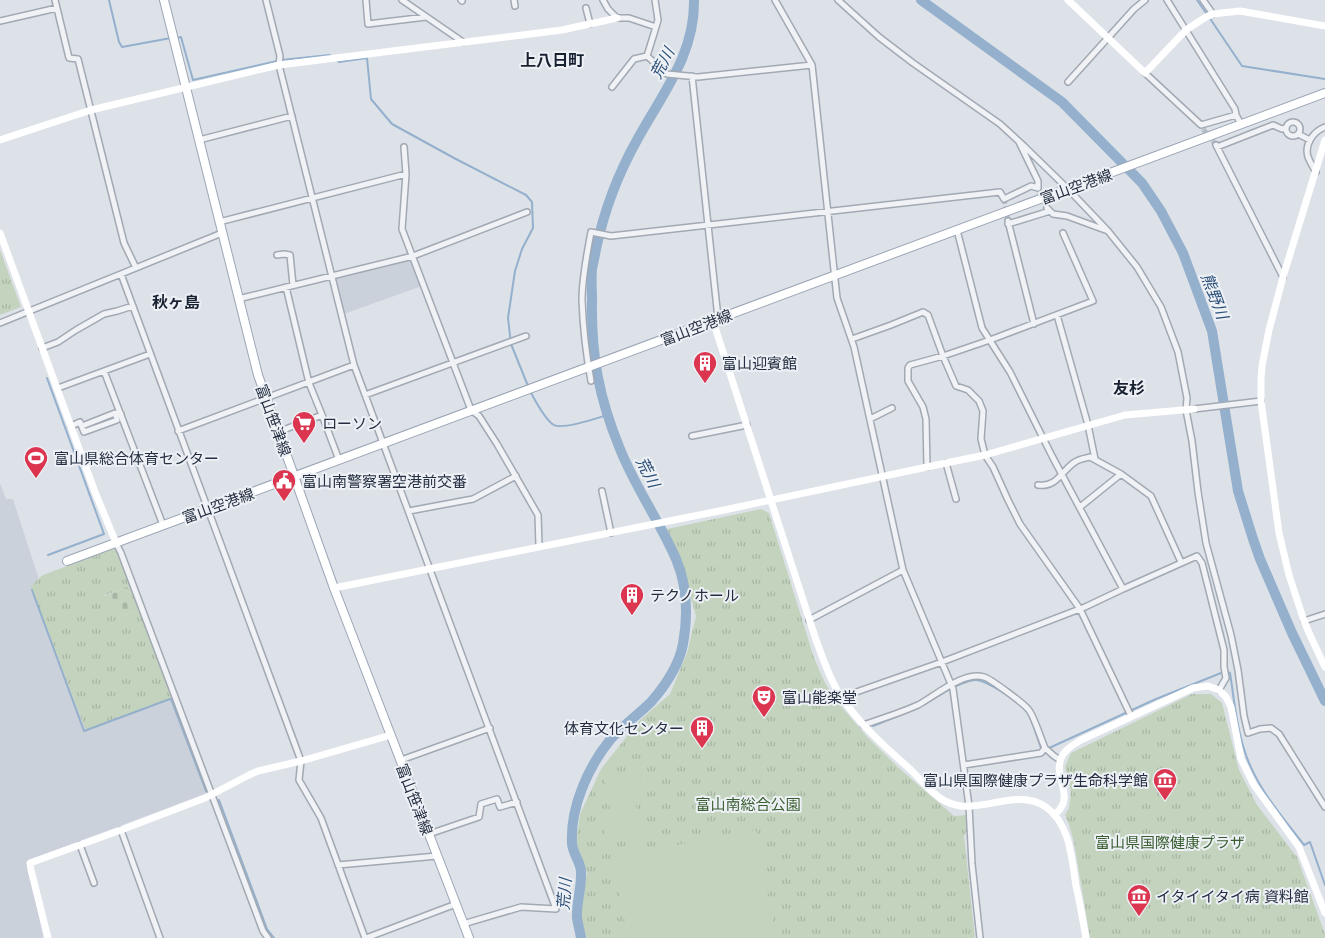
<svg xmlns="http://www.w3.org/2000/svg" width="1325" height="938" font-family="'Open Sans','Noto Sans JP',sans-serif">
<defs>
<pattern id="grass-tufts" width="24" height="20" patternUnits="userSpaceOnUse" patternTransform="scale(1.25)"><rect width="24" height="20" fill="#c3d3bd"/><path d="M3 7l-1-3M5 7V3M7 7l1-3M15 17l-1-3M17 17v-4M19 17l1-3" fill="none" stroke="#a7b5a4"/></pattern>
<pattern id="cemetery-stones" width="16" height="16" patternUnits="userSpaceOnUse" patternTransform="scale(1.25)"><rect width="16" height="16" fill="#c3d3bd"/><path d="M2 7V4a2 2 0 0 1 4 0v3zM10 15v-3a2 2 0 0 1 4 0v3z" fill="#a7b5a4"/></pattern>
</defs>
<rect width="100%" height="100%" fill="#dde2e9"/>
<path fill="#cbd1db" d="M411 258 422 286 344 314 335 278Z
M0 483 6 499H13L87 728 172 696 207 793 27 861 43 936 42 938H0Z"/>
<path fill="url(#grass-tufts)" d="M0 250 21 307 0 315Z
M761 509 769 513 814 658 825 683 840 705 868 738 900 769 954 816 966 815 967 831 964 836 975 938H584L580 918 587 873 575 849 580 814 601 769 639 721 670 694 687 653 696 616 683 570 667 529Z
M113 549 116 550 130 586 103 596 120 617 139 610 172 699 86 731 31 587 36 581 43 575Z
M1192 694H1211L1222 703 1239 770 1257 805 1297 857 1325 934V938H1090L1074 843 1069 824 1065 815 1069 808 1071 792 1065 767 1071 753Z"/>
<path fill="url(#cemetery-stones)" d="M130 586 139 610 120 617 102 597Z"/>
<path fill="#c3d3bd" d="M638 769 644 803 636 805 643 837 607 844 601 811 610 809 604 776Z
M756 830 776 938H628L612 857Z"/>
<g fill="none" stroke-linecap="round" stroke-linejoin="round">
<path stroke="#94b0cc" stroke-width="2" d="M109 0 119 42 122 47 171 38
M1197 0 1206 13
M1209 17 1242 66 1325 79
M176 38 181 37 193 80 277 61
M282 60 329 55 331 56
M337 60 339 62 367 58 371 99 392 124 454 158 526 195 532 202 533 228 522 249 515 271 508 318 511 344 528 386
M47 378 104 534 48 555
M530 391C535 400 545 420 554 425 563 430 597 418 607 415
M32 590 84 731 170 699H171L206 791
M925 704C939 696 958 682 975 680 985 679 1021 703 1027 712 1033 722 1037 737 1041 748H1043
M873 726 905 713
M1047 749 1156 699 1226 671 1230 673C1234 698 1236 725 1244 749 1255 786 1281 815 1304 845L1310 842 1325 885
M219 800 267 929 274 938"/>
<path stroke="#94b0cc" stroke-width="10" d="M921 0 1062 102 1142 183 1161 211 1183 253 1212 331 1238 491 1253 539 1260 559 1292 633 1325 701
M581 938C580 931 578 925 577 918 576 903 582 887 581 872 581 862 572 853 572 843 570 808 588 767 610 740 622 726 638 715 651 702 665 686 679 665 683 644 688 616 687 585 676 559 660 522 635 487 620 449 599 398 591 356 592 300 592 290 591 279 592 269 593 263 595 256 596 249 604 211 618 174 637 140 662 94 695 55 694 0"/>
<path stroke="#b8bec7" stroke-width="5" stroke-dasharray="5 2.5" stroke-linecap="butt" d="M1203 129 1216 145
M1038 188 1047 208
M1004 199 1008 221"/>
<g stroke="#a2a9b3" stroke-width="8">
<path id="street" d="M55 0 69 58 78 59 124 243 136 268
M266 0 280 56 279 65 354 365 556 909 521 907 463 924
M366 0 368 24 426 17
M402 0 463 42
M461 0 462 1
M514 0 515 6
M603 0 608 9 617 18H629L656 27 647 56
M655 0 658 20 656 27
M775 0 812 65 837 298 854 347 903 570 953 689 969 806 972 864 980 938
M838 0 879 37 913 63 1000 124 1024 146 1068 189 1108 231 1137 267 1161 307 1178 352 1187 398 1186 410 1192 441 1198 492 1206 543 1231 635 1238 670 1244 716 1248 733 1260 729 1271 728 1279 734 1325 807
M1167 0 1235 109 1236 115
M1203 0 1213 14
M586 8 590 24
M0 21 57 8
M647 56 667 74 698 77 812 65
M1145 73 1201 125 1236 115 1241 124
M692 76 718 318
M1068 82 1134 9 1145 0
M612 87 634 59 647 56
M1286 129a7 7 0 1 1 14 0a7 7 0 1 1-14 0Z
M1298 134 1310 140
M199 140 292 116
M1216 145 1283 277
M404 147 406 174
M1217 147 1273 125 1282 129 1286 128
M1316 172C1313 167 1310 162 1308 157 1304 144 1314 131 1325 127
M1047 208 1053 214 1067 216 1108 231
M1008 221 1034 324
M219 222 406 174 402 229 471 410 479 416 497 444 538 515 539 546
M1008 224 1050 211
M957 230 982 328 1010 372 1052 456 1123 589
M277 255 284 254 290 255 293 285
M121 274 301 761 299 780 321 818 365 938
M286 287 309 383 322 415
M238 299 413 256 527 212
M1057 315 1088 425 1095 459
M0 323 222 233
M852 339 891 325 923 312 928 315 943 356 990 340 1093 301 1063 233
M42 348 58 342 76 330 104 314 117 311 133 306
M104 371 163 525
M591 381C586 354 583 327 582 300 582 278 587 254 591 232L611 236 1000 192 1004 199 1031 186 1038 188V181L1019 142
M58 388 150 354
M365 395 526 336
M1194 409 1261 401
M870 419 892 408
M71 426 80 422 84 432 117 420 116 416 121 414
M82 426 115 413 116 416
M178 431 354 365
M278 432 322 415 339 460
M692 436 747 425
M946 463 956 499
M927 467 926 419 923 407 908 381V368L910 365 943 356 956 386 968 390 979 401 983 411 981 439 985 455 993 467 1008 500 1020 524 1080 609 1131 716
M1038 485C1057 488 1062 470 1075 462 1079 459 1086 458 1090 457L1121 474
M602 491 611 533
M1080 507 1121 474 1151 496 1181 562
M409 511 473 499 516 476
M116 543 121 553 263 931 268 938
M809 620 903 570
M1304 621 1325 614
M842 697 942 662 1085 607 1123 589 1197 556 1202 563 1224 650V667L1226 678 1219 690
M863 725C881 719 900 713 918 705 935 696 963 671 984 677 991 679 1023 703 1028 709 1033 713 1041 739 1045 748
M401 760 490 728
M964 765 1041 753 1045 748 1054 756 1060 760
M121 830 160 938
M429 834 479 817 481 804 497 799 500 807 517 802
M80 845 94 883
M338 865 437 856
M366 938 456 904"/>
</g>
<g stroke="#9ba6b5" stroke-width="10">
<path id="primary" d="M164 0 258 375 334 588 469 938
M67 561 1325 93"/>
</g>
<use href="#street" stroke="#f0f2f6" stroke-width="5"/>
<path stroke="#fff" stroke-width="7" d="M1068 0 1145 73 1186 30 1206 17 1213 14 1240 11 1325 26
M0 140 91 110 279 65 562 30 617 18
M1325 140 1283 277 1269 330 1262 366 1261 379V401L1279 533 1289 575 1304 621 1310 635 1325 667
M0 233 95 492 116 543
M713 321 816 640C823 658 829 678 840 695 859 724 884 746 910 769 920 779 929 790 940 798 946 802 954 805 961 806 988 809 1021 789 1046 807 1070 824 1072 859 1076 886 1080 903 1083 921 1086 938
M334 588 724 510 946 463 985 455 1125 415 1194 409
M1054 815C1077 798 1053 778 1061 759 1064 750 1073 745 1081 740L1193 688 1208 686 1219 690 1226 697 1231 707 1241 759 1254 785 1299 847 1325 913
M48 938 31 870 30 863 121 830 205 798 249 775 258 771 301 761 391 735"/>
<use href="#primary" stroke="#fff" stroke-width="8"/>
</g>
<defs>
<g id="building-pin" transform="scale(1.25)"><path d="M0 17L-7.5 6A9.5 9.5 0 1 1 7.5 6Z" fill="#db3550" stroke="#edf1f6"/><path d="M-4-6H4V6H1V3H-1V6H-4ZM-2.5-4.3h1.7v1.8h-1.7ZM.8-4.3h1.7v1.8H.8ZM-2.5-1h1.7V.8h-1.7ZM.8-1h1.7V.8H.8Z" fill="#fff"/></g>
<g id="supermarket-pin" transform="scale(1.25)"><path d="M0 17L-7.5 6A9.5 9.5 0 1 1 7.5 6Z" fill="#db3550" stroke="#edf1f6"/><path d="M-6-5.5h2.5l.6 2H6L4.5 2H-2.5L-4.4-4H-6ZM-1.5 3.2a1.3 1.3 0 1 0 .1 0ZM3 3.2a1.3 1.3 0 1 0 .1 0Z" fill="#fff"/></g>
<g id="stadium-pin" transform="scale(1.25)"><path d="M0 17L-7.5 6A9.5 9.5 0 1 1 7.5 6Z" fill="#db3550" stroke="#edf1f6"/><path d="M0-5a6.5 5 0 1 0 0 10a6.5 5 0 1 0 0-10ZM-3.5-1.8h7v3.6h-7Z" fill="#fff"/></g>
<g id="civic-pin" transform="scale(1.25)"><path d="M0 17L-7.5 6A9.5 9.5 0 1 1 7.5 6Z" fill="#db3550" stroke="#edf1f6"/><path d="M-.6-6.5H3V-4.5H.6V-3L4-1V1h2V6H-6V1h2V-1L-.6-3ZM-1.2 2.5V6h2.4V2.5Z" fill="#fff"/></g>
<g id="theatre-pin" transform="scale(1.25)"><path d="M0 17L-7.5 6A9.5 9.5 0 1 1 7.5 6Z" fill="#db3550" stroke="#edf1f6"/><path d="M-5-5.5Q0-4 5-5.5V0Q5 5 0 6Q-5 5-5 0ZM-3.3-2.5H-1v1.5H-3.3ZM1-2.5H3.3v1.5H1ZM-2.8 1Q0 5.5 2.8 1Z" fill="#fff"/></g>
<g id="museum-pin" transform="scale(1.25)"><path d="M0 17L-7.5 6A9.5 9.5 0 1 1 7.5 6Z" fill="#db3550" stroke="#edf1f6"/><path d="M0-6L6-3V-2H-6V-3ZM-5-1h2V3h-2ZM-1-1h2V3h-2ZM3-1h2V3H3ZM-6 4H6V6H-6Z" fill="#fff"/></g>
</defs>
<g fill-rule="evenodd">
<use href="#building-pin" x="705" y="363"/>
<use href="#supermarket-pin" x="304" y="423"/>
<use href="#stadium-pin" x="36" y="458"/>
<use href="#civic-pin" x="284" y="481"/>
<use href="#building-pin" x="632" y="595"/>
<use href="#theatre-pin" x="764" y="697"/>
<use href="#building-pin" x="702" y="728"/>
<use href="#museum-pin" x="1165" y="780"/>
<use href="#museum-pin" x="1139" y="896"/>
</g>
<g text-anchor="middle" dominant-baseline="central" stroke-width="4" stroke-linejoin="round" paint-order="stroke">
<g font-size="15" fill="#252f41" stroke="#edf1f6">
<text transform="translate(1076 186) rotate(-20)">富山空港線</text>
<text transform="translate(696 327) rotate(-21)">富山空港線</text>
<text transform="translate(274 420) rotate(70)">富山笹津線</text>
<text transform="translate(218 505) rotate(-20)">富山空港線</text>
<text transform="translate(415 799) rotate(69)">富山笹津線</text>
</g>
<g font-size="15" fill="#252f41" stroke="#edf1f6" text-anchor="start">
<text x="722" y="363">富山迎賓館</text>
<text x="322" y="423">ローソン</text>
<text x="54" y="458">富山県総合体育センター</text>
<text x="302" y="481">富山南警察署空港前交番</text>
<text x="650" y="595">テクノホール</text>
<text x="782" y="697">富山能楽堂</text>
<text x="684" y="728" text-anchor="end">体育文化センター</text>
<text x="1148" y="780" text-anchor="end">富山県国際健康プラザ生命科学館</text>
<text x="1156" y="896">イタイイタイ病 資料館</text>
</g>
<g font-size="15" fill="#3a5e31" stroke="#edf1f6">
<text x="748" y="804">富山南総合公園</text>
<text x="1170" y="842">富山県国際健康プラザ</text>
</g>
<g font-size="16" font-weight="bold" fill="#182131" stroke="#edf1f6">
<text x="552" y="60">上八日町</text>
<text x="176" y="302">秋ヶ島</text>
<text x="1129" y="388">友杉</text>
</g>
<g font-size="16" font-style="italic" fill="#2c4f78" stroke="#edf1f6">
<text transform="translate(662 63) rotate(-62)">荒川</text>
<text transform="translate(1215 296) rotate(69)">熊野川</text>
<text transform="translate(648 472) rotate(63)">荒川</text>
<text transform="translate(564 894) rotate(-86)">荒川</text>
</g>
</g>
</svg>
